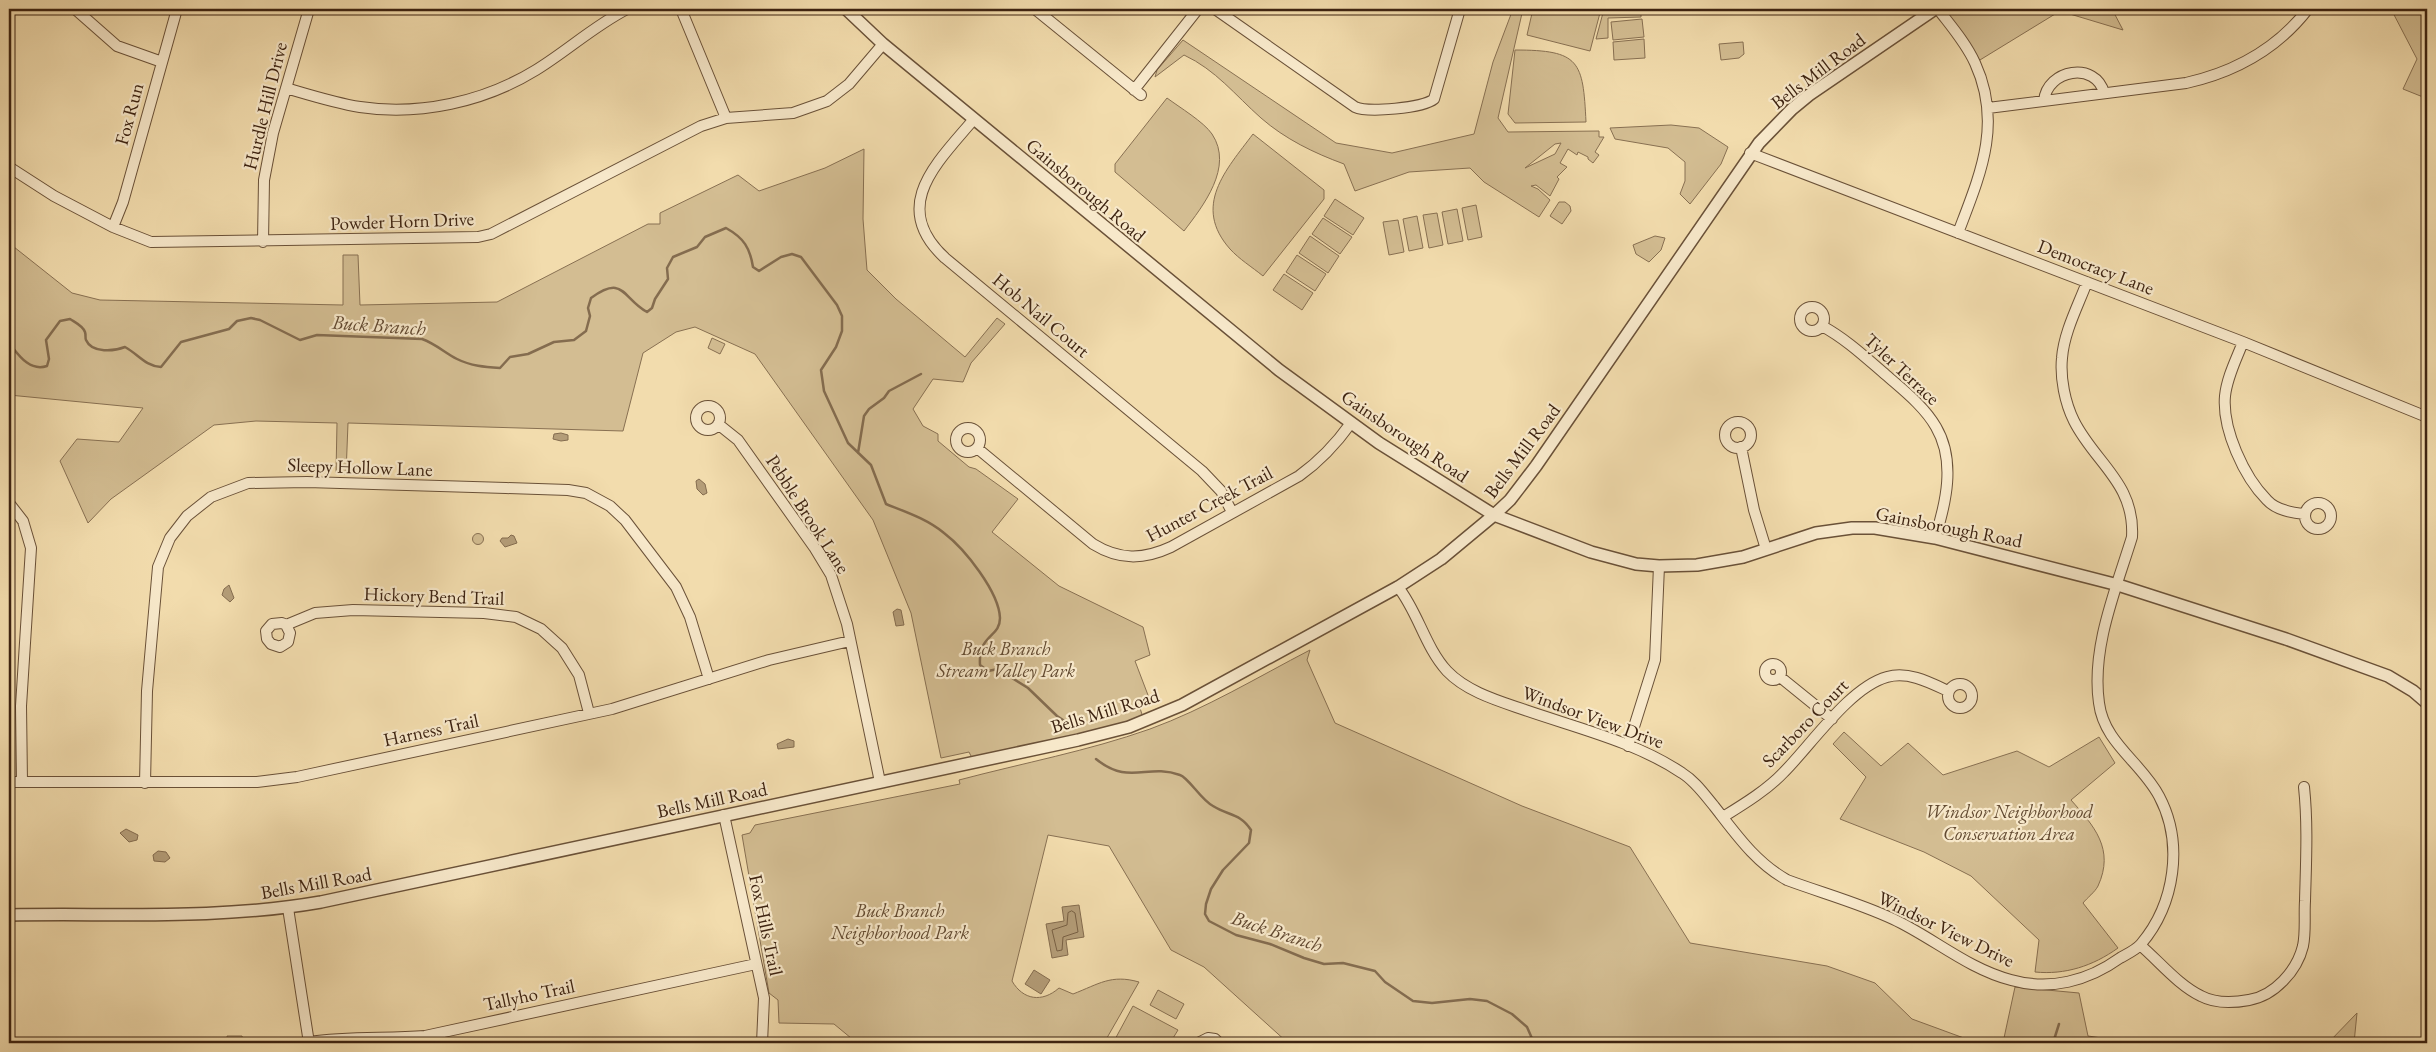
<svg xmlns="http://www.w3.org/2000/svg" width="2436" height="1052" font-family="'EB Garamond',serif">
<rect width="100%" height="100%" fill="#f2dcad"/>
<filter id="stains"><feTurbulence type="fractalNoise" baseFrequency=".004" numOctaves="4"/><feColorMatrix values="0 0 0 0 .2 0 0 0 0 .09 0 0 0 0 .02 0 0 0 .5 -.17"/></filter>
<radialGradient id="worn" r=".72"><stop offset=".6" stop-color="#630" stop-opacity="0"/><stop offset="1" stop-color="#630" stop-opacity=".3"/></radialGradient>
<path fill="#d3bd92" stroke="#887052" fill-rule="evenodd" d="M1513 9H1523L1498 118 1508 132 1599 131V137H1604L1595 152 1599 155 1593 163 1588 159V157L1578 152 1577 155 1568 149 1560 163 1567 167 1557 177 1559 179 1550 196 1536 185 1531 186 1538 189 1550 200 1539 217 1484 182 1470 168 1409 172 1355 191 1344 164C1314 153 1285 139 1261 118 1235 95 1216 70 1184 55L1155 77 1157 70 1183 40 1336 143 1392 153 1474 134 1493 62ZM1561 143 1555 154 1525 168 1555 144Z
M1533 9H1601L1590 51 1527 35Z
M1604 9H1636V12H1641V17L1608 18V38L1596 39Z
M1938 9H2112L2123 30 2060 11 1975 63Z
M2391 9H2427V93L2423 97 2403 89 2417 59Z
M1642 19 1644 37 1613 40 1611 22Z
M1644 39 1645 58 1614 60 1613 42Z
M1743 42 1744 54 1739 58 1721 60 1719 44Z
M1515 50C1580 50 1583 61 1586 122L1515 123 1508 114Z
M1167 98C1179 107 1204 122 1212 134 1234 167 1203 206 1184 231L1115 172V164Z
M1671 125 1699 128 1728 147 1721 164 1690 204 1680 194 1685 181V162L1668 148 1615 139 1610 128Z
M1253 134 1324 190V199L1263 276C1252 267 1239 259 1230 249 1192 206 1226 170 1253 134Z
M864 149 863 219 867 270 896 299 965 357 997 318 1005 324 971 363 963 382 933 379 913 409 923 426 938 434V441L969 467 976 469 1018 499 992 532 1059 586 1143 627 1150 655 1135 661 1151 703 1140 708 1144 721 974 762 969 752 941 758 911 613 873 520 755 354 695 327 676 332 643 353 623 431 348 423 346 474 336 473 337 423 256 421 214 425 111 499 88 523 60 461 77 439 119 442 143 408 9 395V243L72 293 100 300 343 305V255H358L360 305 497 302 648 224H660V213L738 175 759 191 825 168Z
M1335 199 1364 218 1353 235 1324 216Z
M1559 202H1565L1570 206 1571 211 1562 224 1550 216Z
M1476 205 1482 237 1468 240 1462 208Z
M1457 209 1463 241 1448 244 1442 212Z
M1437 213 1443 245 1429 248 1423 215Z
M1417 216 1423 248 1409 251 1403 219Z
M1323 218 1352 237 1340 254 1312 234Z
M1398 220 1404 252 1389 255 1383 222Z
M1310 236 1339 256 1328 273 1299 253Z
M1655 236 1665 238 1661 250 1649 262 1636 254 1633 245Z
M1297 255 1326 274 1315 291 1286 272Z
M1284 274 1313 293 1302 310 1273 290Z
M712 338 725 344 720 354 708 348Z
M472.5 539a5.5 5.5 0 1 1 11 0a5.5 5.5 0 1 1-11 0Z
M1310 650 1307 660 1335 723 1522 806 1630 847 1690 943 1827 966 1875 983 1912 1019 1972 1041 2004 1038 2015 987 2079 993 2088 1036 2136 1043H1288L1204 967 1171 950 1109 846 1048 835 1012 981C1023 1000 1042 1003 1059 988L1073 994C1099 984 1111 974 1139 982L1104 1043H1015L998 1038 996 1043H857L834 1024 779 1023 778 1000 769 993 742 835 750 833 755 825 960 784 959 780C1023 763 1088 751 1150 729 1205 709 1258 677 1310 650Z
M1844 732 1881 766 1908 743 1943 775 2017 751 2049 767 2099 737 2115 763 2071 800C2094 826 2115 849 2098 886 2095 892 2087 898 2083 903L2118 948C2093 966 2065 975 2035 972L2039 940 1971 876 1924 852 1840 819 1866 777 1833 744Z
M1158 990 1184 1004 1176 1019 1150 1005Z
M1133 1006 1178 1030 1170 1043H1113Z
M2357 1013 2354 1043H2328Z
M227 1036H242L244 1043H228Z"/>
<path fill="#b49d78" stroke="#846c4f" d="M561 433 568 435V440L561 441 553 439 554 434Z
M699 479 705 484 707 493 703 495 697 489 696 481Z
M511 535 514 536 517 543 505 547 500 541 502 538H508Z
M229 585 234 598 230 602 222 595 224 589Z
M897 609 901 610 904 625 896 626 893 612Z
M788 739 794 741V747L778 749 777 744Z
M126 829 138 835 137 840 129 842 120 833Z
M158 851 166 852 170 858 165 862 154 861 153 855Z
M1079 905 1084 937 1066 940 1068 955 1052 958 1046 924 1064 921 1062 907Z
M1034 970 1050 980 1041 994 1025 984Z"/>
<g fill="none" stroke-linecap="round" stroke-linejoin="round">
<path stroke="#786044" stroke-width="1" d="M1072 911 1075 913 1078 932 1063 937 1062 950 1057 951 1052 930 1067 925 1068 913Z"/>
<path stroke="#846c4f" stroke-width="2.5" d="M9 343C18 354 29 372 47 366L49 359 46 340 60 321 70 319C76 323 83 326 85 332 86 335 85 338 86 340 92 354 115 351 125 347 138 354 145 366 161 367L181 342 229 329 237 321 251 318 260 320 300 340 317 335 422 339C436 344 445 353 457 359 471 366 485 367 500 368L510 357 528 354 554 342 574 340 586 331 590 316 588 308 591 298C624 274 622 298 647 312L652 308 655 299 668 279 667 268 673 257 697 247 705 237 726 228C744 238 750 248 753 267L759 271 781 257 792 254 801 257 837 305 842 316V331L836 347 821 370 824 391 848 443 871 465 886 504C906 512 927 519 944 533 965 549 999 592 1000 618 1000 638 978 634 980 665L988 671 998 669 1028 688 1057 716 1075 728
M858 453 864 416 869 409 884 398 889 391 921 374
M1096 759C1129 786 1147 763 1180 775 1189 778 1201 800 1213 806 1229 816 1240 813 1251 830L1249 843 1223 870 1211 889 1206 904 1205 914 1209 921 1236 935 1270 944 1304 958 1324 964 1343 963 1375 971 1385 982 1413 1001 1432 1003 1470 999 1487 1001 1512 1014 1527 1027 1534 1043
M2053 1043 2059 1024"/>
<g stroke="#6a5138" stroke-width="12">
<path id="minor" d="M75 9 117 46 162 62
M681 9 726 118
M1035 9 1141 95
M1215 9 1355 107C1368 113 1423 108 1434 99L1460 9
M1938 9C1951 26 1966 43 1975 63 2003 124 1980 175 1958 233
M286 88C310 95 335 103 360 107 419 116 484 102 536 70 567 51 594 26 627 9
M1134 90 1198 9
M2044 101C2047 69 2096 61 2104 93
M1988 108 2186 83C2235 72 2277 49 2308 9
M974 119C937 163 889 206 945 258L1202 471 1221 491 1232 512
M1750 153 2243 342 2427 417
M9 167 54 196 113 227 151 242 478 237 491 234 701 126 726 118 793 113 827 101 849 84 883 44
M113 227 123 202 177 9
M263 242 264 180 273 133 309 9
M1800 319a12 12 0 1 1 24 0a12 12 0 1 1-24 0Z
M1822 326C1846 339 1865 357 1886 375 1903 390 1924 406 1936 427 1956 461 1946 503 1935 538
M2243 342C2236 360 2227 377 2225 396 2222 429 2244 477 2267 500 2276 510 2293 513 2305 514
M696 418a12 12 0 1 1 24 0a12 12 0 1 1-24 0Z
M1725 435a13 13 0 1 1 26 0a13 13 0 1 1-26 0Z
M718 424 738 440 814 547 831 575 847 624 880 782
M956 440a12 12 0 1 1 24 0a12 12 0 1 1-24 0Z
M1741 447 1754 510 1766 549
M977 448 1093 544C1119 560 1143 560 1171 547L1299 476C1320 461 1336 444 1351 423
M9 503 23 521 31 548 21 706 22 782
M2305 516a13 13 0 1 1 26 0a13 13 0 1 1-26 0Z
M1398 587C1418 612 1425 647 1447 671 1467 692 1499 701 1525 710 1577 728 1636 742 1682 773 1695 781 1704 794 1714 806 1736 834 1755 862 1787 880 1822 893 1859 903 1893 919 1932 937 1968 969 2011 980 2050 991 2088 981 2120 958 2127 954 2136 950 2141 944 2175 904 2184 843 2159 796 2141 762 2104 743 2099 703 2091 648 2116 589 2132 537 2135 483 2095 463 2074 421 2065 403 2060 378 2062 358 2064 332 2078 306 2087 282
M286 625 290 633 288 642 280 647 271 644 267 639 266 631 272 624 282 623 286 625 315 613 353 610 484 613 516 617 541 629 562 648 579 675 589 713
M1765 672a8 8 0 1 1 16 0a8 8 0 1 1-16 0Z
M1780 677 1832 719
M1948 696a12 12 0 1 1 24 0a12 12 0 1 1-24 0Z
M1628 746 1655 660 1659 566
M9 782H257L297 777 612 709 769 660 850 641
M145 783 147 691 158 567 170 538 187 516 211 497 248 483 307 482 506 488 568 490 586 493 610 506 625 520 676 587 690 617 709 679
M724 815 764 998 762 1043
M1723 817C1744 804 1767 790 1784 772 1811 745 1850 687 1887 677 1908 671 1929 682 1948 691
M288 908 309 1043
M2140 945C2159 961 2178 985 2201 996 2216 1004 2233 1003 2249 1000 2274 996 2297 971 2303 946 2306 932 2304 915 2305 901 2306 862 2308 825 2304 787
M309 1042C348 1036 386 1039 425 1036L756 964
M1198 1043 1208 1038 1215 1039 1219 1043"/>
</g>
<g stroke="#6a5138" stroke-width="14">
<path id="tertiary" d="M846 9 883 44 1279 370 1379 443 1494 515 1591 552 1636 564 1659 566 1697 565 1743 557 1816 533 1852 528H1875L1935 538 2118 585 2286 639 2388 676 2413 691 2427 703
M9 915C113 913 217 920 321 902L1078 740 1129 727 1182 705 1398 587 1441 559 1494 515 1510 500 1536 466 1759 143 1792 109 1809 95 1935 9"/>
</g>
<use href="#minor" stroke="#f7e8ca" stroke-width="10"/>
<use href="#tertiary" stroke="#f7e8ca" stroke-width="11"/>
</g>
<g text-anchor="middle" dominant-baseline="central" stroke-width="4.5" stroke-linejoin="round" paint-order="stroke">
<g font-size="19" fill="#3d2311" stroke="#f7e8ca">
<text transform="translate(1818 71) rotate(-37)">Bells Mill Road</text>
<text transform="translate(265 106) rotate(-76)">Hurdle Hill Drive</text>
<text transform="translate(129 114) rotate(-75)">Fox Run</text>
<text transform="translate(1086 190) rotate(40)">Gainsborough Road</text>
<text transform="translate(402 221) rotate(-2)">Powder Horn Drive</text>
<text transform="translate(2096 267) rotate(21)">Democracy Lane</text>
<text transform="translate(1041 315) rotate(40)">Hob Nail Court</text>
<text transform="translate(1902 369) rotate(43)">Tyler Terrace</text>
<text transform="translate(1405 436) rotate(34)">Gainsborough Road</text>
<text transform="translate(1522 451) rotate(-53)">Bells Mill Road</text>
<text transform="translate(360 467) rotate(2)">Sleepy Hollow Lane</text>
<text transform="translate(1209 504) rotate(-28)">Hunter Creek Trail</text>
<text transform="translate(808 514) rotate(57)">Pebble Brook Lane</text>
<text transform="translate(1949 527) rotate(11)">Gainsborough Road</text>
<text transform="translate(434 596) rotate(2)">Hickory Bend Trail</text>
<text transform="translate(1105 711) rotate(-17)">Bells Mill Road</text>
<text transform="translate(1593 717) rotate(20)">Windsor View Drive</text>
<text transform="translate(1805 723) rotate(-46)">Scarboro Court</text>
<text transform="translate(431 730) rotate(-12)">Harness Trail</text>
<text transform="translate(712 800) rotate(-12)">Bells Mill Road</text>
<text transform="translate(316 883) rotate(-10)">Bells Mill Road</text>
<text transform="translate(766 925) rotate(78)">Fox Hills Trail</text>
<text transform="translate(1946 929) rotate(26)">Windsor View Drive</text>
<text transform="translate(529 995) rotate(-12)">Tallyho Trail</text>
</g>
<g font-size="19" font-style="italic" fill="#624a31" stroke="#f7e8ca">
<text x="1006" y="648">Buck Branch<tspan x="1006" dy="22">Stream Valley Park</tspan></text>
<text x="2009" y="811">Windsor Neighborhood<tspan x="2009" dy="22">Conservation Area</tspan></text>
<text x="900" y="910">Buck Branch<tspan x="900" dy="22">Neighborhood Park</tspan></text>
</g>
<g font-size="20" font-style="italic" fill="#614830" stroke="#f7e8ca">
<text transform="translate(379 325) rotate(4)">Buck Branch</text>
<text transform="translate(1277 931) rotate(18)">Buck Branch</text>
</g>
</g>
<rect width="2436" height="1052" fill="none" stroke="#f2dcad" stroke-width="30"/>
<rect x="10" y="10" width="2416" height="1032" fill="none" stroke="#3d2311" stroke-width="2.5"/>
<rect x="15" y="15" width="2406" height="1022" fill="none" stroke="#3d2311"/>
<rect width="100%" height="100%" filter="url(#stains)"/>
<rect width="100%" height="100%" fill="url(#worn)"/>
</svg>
